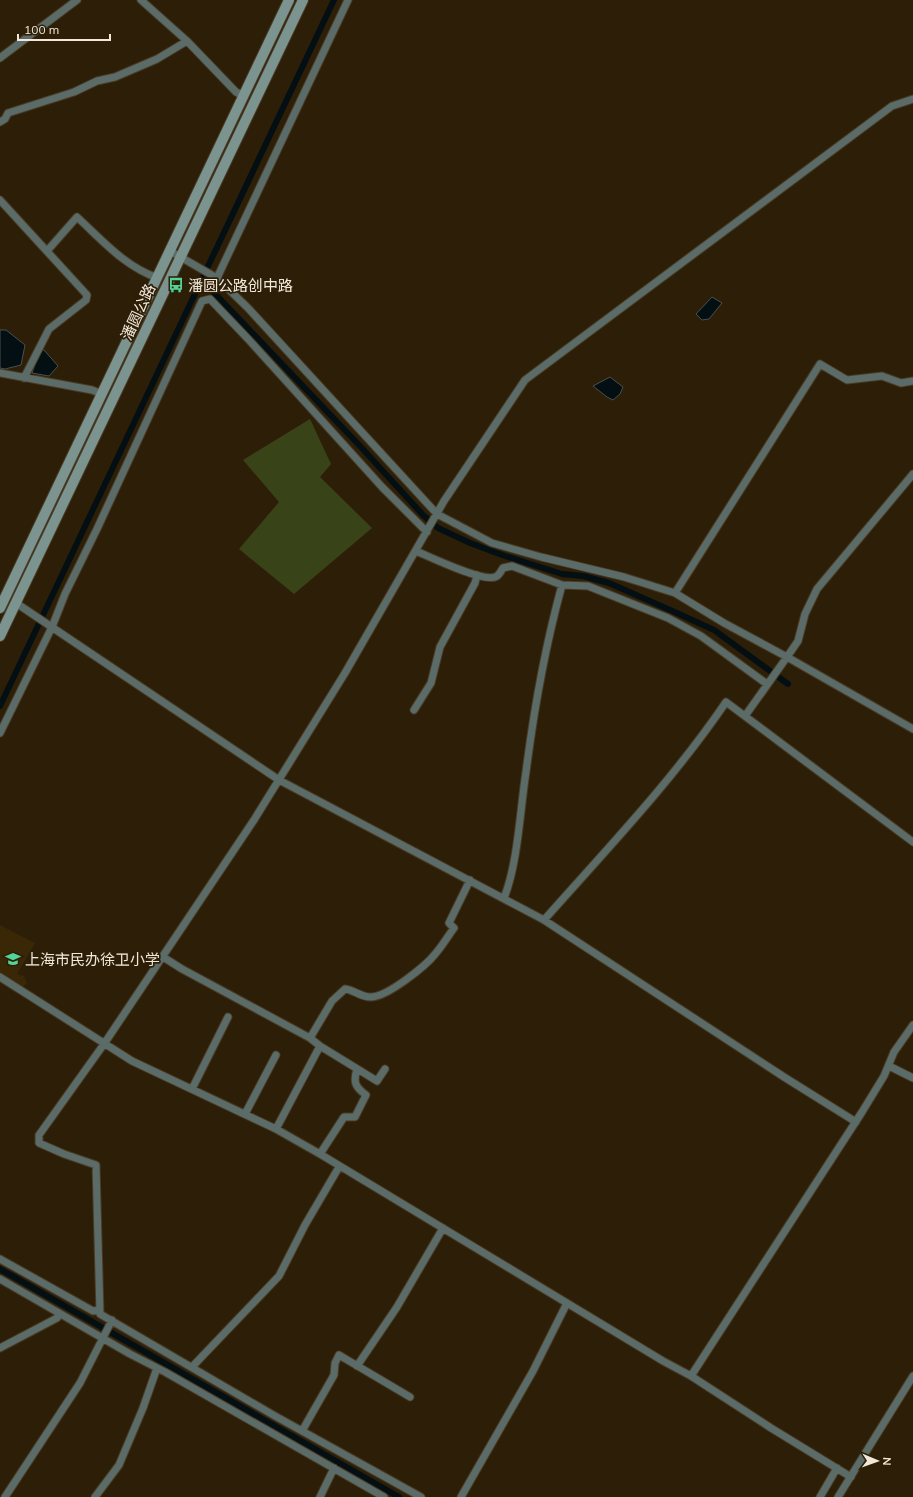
<svg xmlns="http://www.w3.org/2000/svg" width="913" height="1497" font-family="Mulish,'Noto Sans SC',sans-serif">
<rect width="100%" height="100%" fill="#2d1f07"/>
<path fill="#392706" d="M0 925 35 943 17 974 24 976 27 983 16 993 0 983Z"/>
<path fill="#394318" d="M310 419 331 464 320 477 372 528 294 594 239 549 279 502 243 460Z"/>
<path fill="#030f13" stroke="#4b504f" d="M712 297 722 303 709 319 702 320 696 314Z
M0 330H6L25 345 21 365 5 369 0 368Z
M40 350H44L58 366 49 376 32 373Z
M610 377 623 387 620 394 613 400 607 397 593 386Z"/>
<g fill="none" stroke-linecap="round" stroke-linejoin="round">
<path stroke="#030f13" stroke-width="6" d="M202 280 360 446 423 515 438 528 470 543 502 555 562 574 583 576 609 583 677 613 714 630 788 684
M0 706 334 0
M0 1269 399 1497"/>
<g stroke="#493b25" stroke-width="9">
<path id="street" d="M141 0 187 41 236 92 244 96
M0 58 77 0
M0 122 5 119 8 113 74 92 97 81 115 77 157 59 187 41
M0 200 87 295 86 300 49 329 24 378
M47 251 77 217C102 240 125 267 158 278
M170 251 217 278 348 0
M217 278 248 308 437 514 492 543 541 557 624 577 675 593 724 623 787 657 798 641 805 614 817 589 913 474
M0 373 92 390 102 394
M416 551C430 557 482 582 495 577 499 576 501 571 503 568L512 566 562 585 588 586 668 618 701 636 767 684
M675 593 820 364 847 380 882 376 901 383 913 381
M16 603 279 780 544 920 784 1077 856 1122
M414 710 431 683 440 647 475 583 477 575
M745 716 787 657 913 729
M0 733 52 627 65 594 97 529 202 301 210 299 249 340 382 487 427 532
M504 898C518 863 520 810 526 772 534 709 545 647 562 585
M544 920C607 849 673 780 726 702L913 842
M163 957 182 969 310 1038 320 1046 276 1129
M0 977 132 1061 276 1129 320 1154 663 1361 691 1376 771 1428 851 1477
M310 1038 332 1001 345 989C354 990 361 997 370 997 386 998 426 966 436 953 443 945 448 936 454 928L449 923 470 880
M320 1046 377 1081 385 1069
M889 1066 913 1078
M192 1089 228 1017
M245 1114 276 1055
M320 1154 344 1117H355L366 1095C355 1087 353 1082 357 1069
M0 1259 93 1311 99 1310
M0 1279 130 1354 165 1372 384 1497
M0 1348 57 1318 59 1314
M357 1366 397 1307 443 1228
M192 1367 279 1276 305 1225 339 1167
M691 1376 862 1112 884 1076 894 1052 913 1025
M302 1431 334 1375 335 1363 339 1355 410 1397
M5 1497 80 1383 112 1320
M95 1497 119 1465 143 1408 157 1368
M320 1497 334 1468
M421 1497 275 1416 100 1314 96 1165 64 1154 39 1143V1135L104 1044 254 820 345 673 444 501 525 380 892 106 913 99
M461 1497 533 1371 567 1303
M820 1497 837 1468
M838 1497 913 1376"/>
</g>
<g stroke="#493b25" stroke-width="12">
<path id="secondary" d="M0 608 289 0
M0 636 303 0"/>
</g>
<use href="#street" stroke="#5b6b68" stroke-width="7"/>
<use href="#secondary" stroke="#7b9490" stroke-width="10"/>
</g>
<defs>
<g id="bus-bare" transform="scale(1.2)"><path d="M-5-6H5V4H4V6H2V4H-2V6H-4V4H-5ZM-3.5-4V0h7V-4ZM-3.5 1.2v1.5H-2V1.2ZM2 1.2v1.5H3.5V1.2Z" fill="#52d397" stroke="#2d1f07" stroke-width="2.5" paint-order="stroke"/></g>
<g id="school-bare" transform="scale(1.2)"><path d="M0-5L7-2L0 1L-7-2ZM-4 1L0 2.5L4 1V4Q0 6-4 4Z" fill="#52d397" stroke="#2d1f07" stroke-width="2.5" paint-order="stroke"/></g>
</defs>
<g fill-rule="evenodd">
<use href="#bus-bare" x="176" y="285"/>
<use href="#school-bare" x="13" y="959"/>
</g>
<g text-anchor="middle" dominant-baseline="central" stroke-width="3.5" stroke-linejoin="round" paint-order="stroke">
<g font-size="15" fill="#f2e8da" stroke="#2d1f07" text-anchor="start">
<text x="188" y="285">潘圆公路创中路</text>
<text x="25" y="959">上海市民办徐卫小学</text>
</g>
<g font-size="15" fill="#f2e8da" stroke="#2d1f07">
<text transform="translate(138 312) rotate(-65)">潘圆公路</text>
</g>
</g>
<g transform="translate(877 1461) rotate(92)" stroke="#2d1f07" stroke-width="3" paint-order="stroke">
<path d="M0-3L7 15L0 10L-7 15Z" fill="#f2e8da"/>
<text y="-6" font-size="11" font-weight="bold" text-anchor="middle" fill="#f2e8da">N</text>
</g>
<path d="M18 34v6h92v-6" fill="none" stroke="#f2e8da" stroke-width="2"/>
<text x="24" y="34" font-size="12" fill="#f2e8da" stroke="#2d1f07" stroke-width="3" paint-order="stroke">100 m</text>
</svg>
